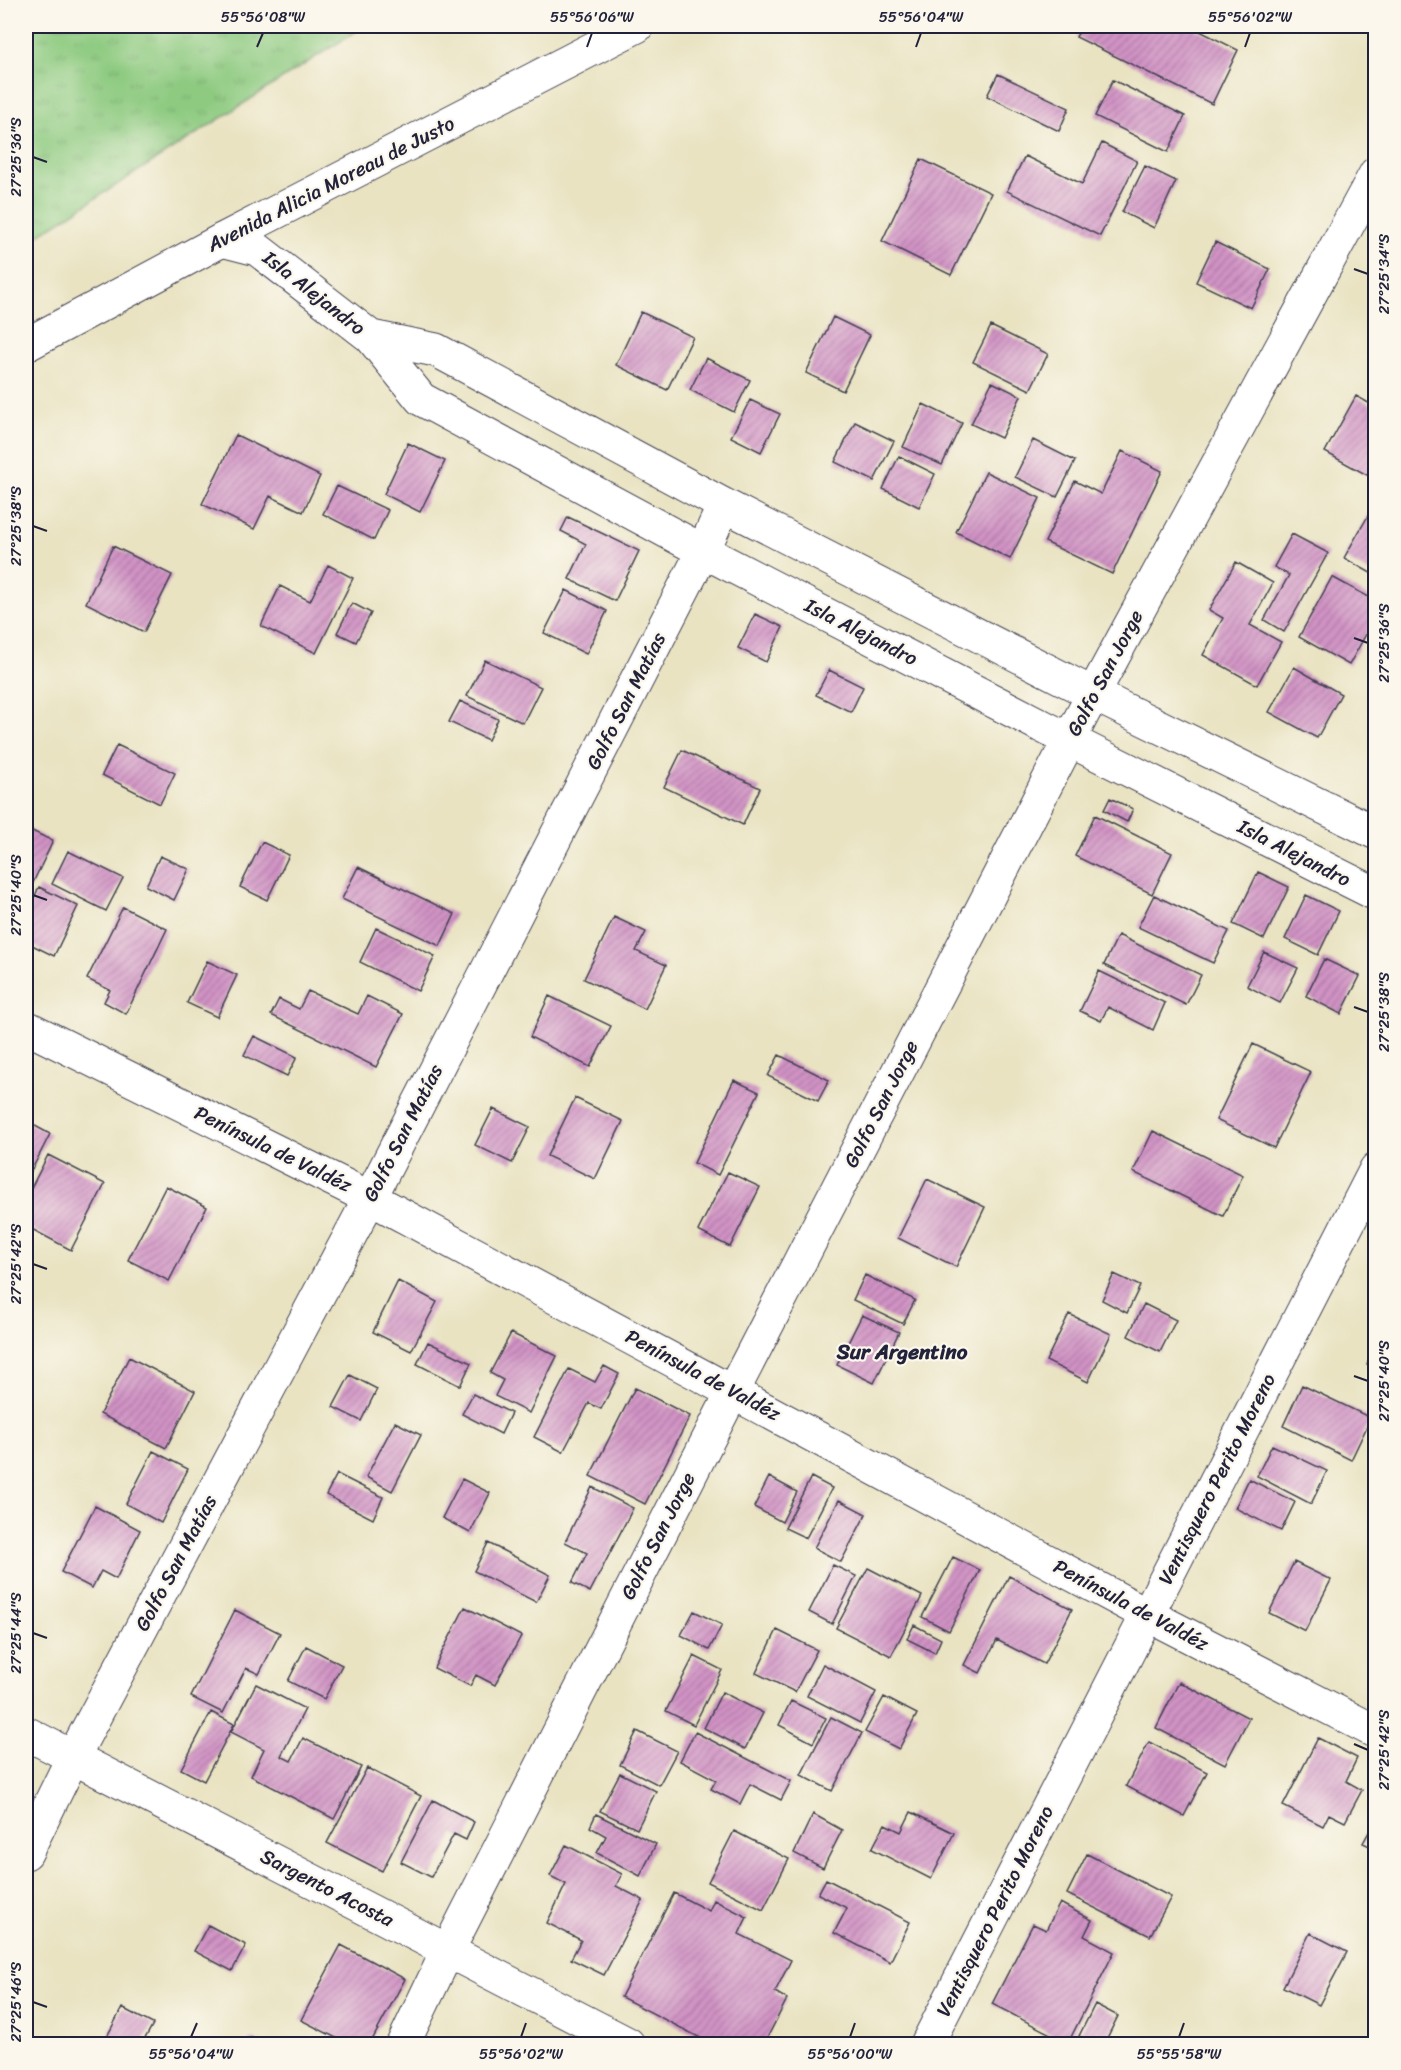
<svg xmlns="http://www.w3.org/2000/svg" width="1401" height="2070" font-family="Sriracha,sans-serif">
<defs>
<pattern id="grass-tufts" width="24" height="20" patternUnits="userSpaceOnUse" patternTransform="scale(1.5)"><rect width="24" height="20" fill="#8ecb81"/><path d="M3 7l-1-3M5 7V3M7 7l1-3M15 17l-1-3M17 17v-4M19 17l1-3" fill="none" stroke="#7aae70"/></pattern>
<pattern id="building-hatch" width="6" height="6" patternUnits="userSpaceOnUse" patternTransform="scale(1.5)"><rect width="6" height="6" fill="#d193c5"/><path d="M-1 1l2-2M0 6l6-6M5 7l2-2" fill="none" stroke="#a978a1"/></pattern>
</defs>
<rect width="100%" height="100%" fill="#fbf7ec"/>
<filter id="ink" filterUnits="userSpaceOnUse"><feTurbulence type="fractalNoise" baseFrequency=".0167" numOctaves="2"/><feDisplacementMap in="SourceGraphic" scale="12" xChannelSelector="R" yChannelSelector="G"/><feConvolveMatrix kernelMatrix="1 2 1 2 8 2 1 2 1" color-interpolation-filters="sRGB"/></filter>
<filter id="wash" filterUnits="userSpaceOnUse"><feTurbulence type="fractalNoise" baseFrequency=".008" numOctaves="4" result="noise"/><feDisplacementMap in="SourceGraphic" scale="24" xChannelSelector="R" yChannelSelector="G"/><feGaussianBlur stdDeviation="1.35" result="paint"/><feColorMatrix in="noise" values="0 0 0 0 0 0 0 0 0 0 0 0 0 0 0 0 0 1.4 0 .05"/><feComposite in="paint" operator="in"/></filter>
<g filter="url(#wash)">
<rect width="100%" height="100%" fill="#e9e3c2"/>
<path fill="url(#grass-tufts)" stroke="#58765e" stroke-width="1.5" d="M26 26H358V30L26 243Z"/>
<g id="blocks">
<path fill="url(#building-hatch)" d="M1082 26H1190L1238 50 1212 104 1076 37Z
M998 74 1069 108 1059 131 987 96Z
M1113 80 1185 116 1168 152 1095 116Z
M1102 143 1137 161 1100 236 1007 191 1025 156 1082 184Z
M921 159 991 193 951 275 882 241Z
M1145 166 1176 181 1154 228 1122 212Z
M1215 242 1270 269 1251 308 1196 282Z
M641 312 693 337 667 390 616 365Z
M833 317 870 335 843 391 806 373Z
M991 326 1048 354 1030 390 973 362Z
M706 358 750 380 734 412 690 390Z
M992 382 1021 396 1001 438 971 424Z
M1356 396 1376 407V460L1367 475 1325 452Z
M750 400 780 414 761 452 731 437Z
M923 404 962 423 942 465 903 447Z
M855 422 894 441 874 481 835 462Z
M236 435 320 476 303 512 270 496 254 529 202 504Z
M1033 440 1075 461 1057 497 1015 477Z
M408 443 445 461 420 512 384 494Z
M1122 451 1162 471 1112 574 1045 542 1075 481 1101 494Z
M899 456 935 474 919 507 883 489Z
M986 472 1040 498 1010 559 956 532Z
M337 486 388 510 374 540 323 514Z
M1376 502V576L1344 558Z
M568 517 639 551 615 601 569 579 586 544 561 531Z
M1292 534 1328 553 1284 632 1264 620 1289 575 1274 567Z
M113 546 172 575 144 632 86 603Z
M1236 562 1273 583 1250 625 1281 642 1257 685 1203 655 1223 618 1209 610Z
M328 565 353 578 316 653 261 626 280 586 310 601Z
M1332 577 1376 601V616L1349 665 1299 637Z
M566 590 607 611 586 654 544 633Z
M352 603 371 613 356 642 337 633Z
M755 614 783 627 766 662 738 648Z
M485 660 541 687 523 723 467 696Z
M1294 667 1341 694 1317 738 1269 712Z
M829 670 863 687 851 712 816 695Z
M460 701 498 719 488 740 449 722Z
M117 745 175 773 160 804 102 775Z
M682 750 760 788 743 825 664 787Z
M1110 798 1133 809 1127 822 1104 810Z
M1095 815 1172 853 1152 894 1075 856Z
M26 828 53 841 26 897Z
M262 842 289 855 267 900 240 887Z
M68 851 123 878 106 911 52 884Z
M160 856 189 869 174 900 146 886Z
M358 867 455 914 440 946 342 899Z
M1258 872 1289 887 1264 939 1233 924Z
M39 887 78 906 54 956 26 942V915Z
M1154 895 1229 931 1213 963 1138 927Z
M1306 895 1339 911 1318 955 1285 939Z
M123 907 167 929 126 1014 104 1002 110 990 87 979Z
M614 917 646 932 636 951 666 965 645 1009 584 979Z
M376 928 435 956 418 991 360 962Z
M1118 935 1201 975 1186 1005 1104 965Z
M1264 952 1298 968 1280 1003 1247 986Z
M1324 959 1360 976 1341 1014 1306 996Z
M207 961 237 975 217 1017 187 1003Z
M1099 971 1165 1003 1153 1030 1108 1007 1101 1021 1080 1011Z
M308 991 358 1014 367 996 403 1014 376 1067 271 1015 279 999 299 1009Z
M549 996 611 1026 590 1067 530 1037Z
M254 1036 297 1057 287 1076 244 1055Z
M1253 1044 1311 1072 1274 1148 1216 1120Z
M779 1055 829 1080 818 1101 768 1076Z
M734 1080 759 1092 718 1175 694 1163Z
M575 1098 623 1121 595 1179 547 1156Z
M493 1109 530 1127 512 1163 475 1145Z
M26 1121 50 1134 26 1181Z
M1153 1131 1243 1175 1223 1216 1133 1172Z
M48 1155 105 1184 71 1250 26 1226V1198Z
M728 1172 760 1187 730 1247 698 1231Z
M927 1179 985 1207 956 1267 898 1238Z
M166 1186 207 1207 169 1281 128 1260Z
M1114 1274 1140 1286 1127 1313 1102 1300Z
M865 1275 915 1300 903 1324 853 1300Z
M398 1281 437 1302 411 1351 373 1332Z
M1144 1304 1176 1320 1160 1352 1128 1336Z
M1069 1314 1111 1334 1088 1382 1046 1361Z
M862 1315 899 1332 874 1383 837 1365Z
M511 1333 557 1356 529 1413 495 1396 503 1380 490 1373Z
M428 1342 471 1363 460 1386 417 1364Z
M1376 1347V1368L1367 1364Z
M129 1357 195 1391 166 1448 100 1414Z
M604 1366 619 1374 601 1409 589 1403 563 1452 534 1437 569 1369 595 1382Z
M350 1375 377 1389 361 1421 333 1407Z
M1302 1385 1371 1418 1351 1460 1283 1426Z
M635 1388 690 1416 645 1504 590 1476Z
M473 1394 511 1413 501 1434 462 1414Z
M395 1422 421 1435 392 1491 366 1477Z
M1272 1445 1327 1471 1311 1504 1257 1476Z
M153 1451 188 1469 161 1523 126 1504Z
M337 1474 383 1497 373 1519 326 1495Z
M769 1477 797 1492 782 1522 754 1507Z
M811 1477 832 1488 806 1538 785 1528Z
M462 1479 490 1493 470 1533 442 1518Z
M1249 1479 1295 1502 1281 1531 1235 1508Z
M592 1487 633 1508 590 1592 572 1583 587 1553 565 1542Z
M839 1500 866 1514 841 1562 814 1548Z
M95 1506 140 1530 116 1579 101 1571 92 1588 61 1572Z
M488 1543 550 1575 536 1602 474 1571Z
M953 1557 980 1570 949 1631 922 1617Z
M1294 1562 1331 1580 1305 1631 1269 1613Z
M833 1565 856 1576 832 1624 809 1612Z
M868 1568 922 1596 891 1656 836 1628Z
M1009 1576 1072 1609 1044 1664 997 1640 980 1673 964 1665Z
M465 1607 521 1636 495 1685 476 1675 470 1686 434 1668Z
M235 1610 280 1633 259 1674 246 1668 223 1713 191 1697Z
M694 1611 722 1625 709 1650 681 1635Z
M914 1625 941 1639 935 1653 907 1639Z
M777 1630 817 1650 795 1692 756 1673Z
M306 1646 342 1665 324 1699 288 1681Z
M694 1656 722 1670 694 1725 666 1711Z
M823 1664 876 1692 860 1723 807 1696Z
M1179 1682 1249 1718 1225 1764 1156 1728Z
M256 1684 305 1709 281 1756 291 1761 303 1738 361 1767 334 1819 251 1776 264 1749 231 1732Z
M722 1692 763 1713 745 1749 704 1728Z
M884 1697 917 1714 899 1749 865 1732Z
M791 1701 826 1718 813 1743 779 1725Z
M211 1712 234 1724 204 1781 181 1769Z
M831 1717 862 1733 832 1791 801 1775Z
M637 1731 677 1751 659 1785 620 1765Z
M695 1732 791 1781 781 1800 750 1784 740 1804 711 1789 716 1780 680 1761Z
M1318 1738 1357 1758 1346 1781 1362 1790 1345 1822 1329 1814 1323 1826 1283 1806Z
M1149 1742 1207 1772 1184 1816 1126 1786Z
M367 1768 421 1796 382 1871 327 1843Z
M620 1773 656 1791 637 1829 600 1811Z
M433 1800 474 1822 466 1840 454 1834 431 1877 401 1862Z
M911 1812 954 1833 931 1879 872 1849 885 1824 901 1832Z
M596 1814 656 1844 640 1876 597 1853 606 1836 590 1827Z
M813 1814 842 1830 823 1868 794 1853Z
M1376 1819V1849L1363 1843Z
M734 1831 789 1859 763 1910 708 1882Z
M566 1845 622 1874 616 1886 643 1900 604 1975 571 1959 581 1940 547 1923 566 1884 550 1876Z
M1087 1854 1171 1897 1150 1936 1067 1894Z
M826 1879 910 1922 890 1962 834 1933 847 1908 818 1894Z
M674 1893 709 1911 714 1900 747 1917 739 1934 791 1960 775 1992 787 1999 764 2044H712L621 1997Z
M1060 1903 1092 1920 1084 1936 1114 1952 1068 2043 992 2004 1033 1924 1046 1930Z
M208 1925 246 1945 232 1971 194 1951Z
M1310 1933 1347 1952 1319 2005 1283 1987Z
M341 1945 405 1979 370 2044H348L301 2020Z
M1095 2004 1118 2016 1104 2044H1096L1079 2036Z
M122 2008 153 2024 142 2044H103Z
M251 2038 263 2044H247Z"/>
</g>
</g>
<g filter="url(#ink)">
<use href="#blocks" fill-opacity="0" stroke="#403f4f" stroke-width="1.5"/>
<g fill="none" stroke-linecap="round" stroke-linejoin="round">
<g stroke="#403f4f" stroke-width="35">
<path id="minor" d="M222 240 257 249 371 337 421 399 703 551 1069 740 1376 894
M371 337 436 350 724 505 1093 694 1376 833
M26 1027 370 1198 1148 1615 1376 1732
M26 1733 628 2044
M26 1853 73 1757 370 1198 703 551 724 505
M403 2044 448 1950 733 1391 1093 694 1376 173
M927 2044 1376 1169"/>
</g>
<g stroke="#403f4f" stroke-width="35">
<path id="secondary" d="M26 345 222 240 637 26"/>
</g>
<use href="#minor" stroke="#fff" stroke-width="33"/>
<use href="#secondary" stroke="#fff" stroke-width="33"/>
</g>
</g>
<path fill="none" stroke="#22223b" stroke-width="2" d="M257 47 263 33M587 47 592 33M916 47 921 33M1245 47 1250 33M33 157 47 162M1354 269 1368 274M33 526 47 531M1354 638 1368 643M33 895 47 900M1354 1007 1368 1012M33 1264 47 1269M1354 1376 1368 1381M33 1633 47 1638M1354 1744 1368 1750M33 2002 47 2007M191 2037 197 2023M521 2037 526 2023M850 2037 855 2023M1179 2037 1184 2023"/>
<g text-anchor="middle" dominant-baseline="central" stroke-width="4.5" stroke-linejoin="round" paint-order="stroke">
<g font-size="20" fill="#22223b" stroke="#fbf7ec">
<text transform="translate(331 184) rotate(-27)">Avenida Alicia Moreau de Justo</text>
<text transform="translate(314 293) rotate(38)">Isla Alejandro</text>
<text transform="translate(861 632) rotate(27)">Isla Alejandro</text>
<text transform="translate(1105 673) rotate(-62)">Golfo San Jorge</text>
<text transform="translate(626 701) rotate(-63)">Golfo San Matías</text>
<text transform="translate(1294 853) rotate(27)">Isla Alejandro</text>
<text transform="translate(881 1104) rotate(-63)">Golfo San Jorge</text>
<text transform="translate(403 1133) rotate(-63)">Golfo San Matías</text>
<text transform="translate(273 1149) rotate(26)">Península de Valdéz</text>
<text transform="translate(703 1375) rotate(28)">Península de Valdéz</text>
<text transform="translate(1217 1479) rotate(-63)">Ventisquero Perito Moreno</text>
<text transform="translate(658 1536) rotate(-63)">Golfo San Jorge</text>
<text transform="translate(176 1563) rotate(-62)">Golfo San Matías</text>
<text transform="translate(1131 1605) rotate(28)">Península de Valdéz</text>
<text transform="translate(327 1888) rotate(27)">Sargento Acosta</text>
<text transform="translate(995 1911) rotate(-63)">Ventisquero Perito Moreno</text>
</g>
<g font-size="21" font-weight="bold" fill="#22223b" stroke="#fbf7ec">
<text x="902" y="1352">Sur Argentino</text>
</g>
</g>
<rect width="1401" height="2070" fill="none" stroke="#fbf7ec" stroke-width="66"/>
<rect x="33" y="33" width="1335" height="2004" fill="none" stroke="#22223b" stroke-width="2"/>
<g font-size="15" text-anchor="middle" fill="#22223b">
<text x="263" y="22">55°56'08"W</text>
<text x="592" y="22">55°56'06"W</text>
<text x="921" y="22">55°56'04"W</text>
<text x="1250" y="22">55°56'02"W</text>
<text transform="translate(16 157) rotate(-90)" y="5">27°25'36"S</text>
<text transform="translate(1384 274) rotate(-90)" y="5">27°25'34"S</text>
<text transform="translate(16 526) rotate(-90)" y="5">27°25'38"S</text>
<text transform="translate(1384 643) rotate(-90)" y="5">27°25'36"S</text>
<text transform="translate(16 895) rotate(-90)" y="5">27°25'40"S</text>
<text transform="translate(1384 1012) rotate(-90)" y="5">27°25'38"S</text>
<text transform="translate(16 1264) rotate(-90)" y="5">27°25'42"S</text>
<text transform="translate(1384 1381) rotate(-90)" y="5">27°25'40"S</text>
<text transform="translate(16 1633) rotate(-90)" y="5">27°25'44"S</text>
<text transform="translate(1384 1750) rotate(-90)" y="5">27°25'42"S</text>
<text transform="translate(16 2002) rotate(-90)" y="5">27°25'46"S</text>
<text x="191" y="2059">55°56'04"W</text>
<text x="521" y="2059">55°56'02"W</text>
<text x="850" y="2059">55°56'00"W</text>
<text x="1179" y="2059">55°55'58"W</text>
</g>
</svg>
